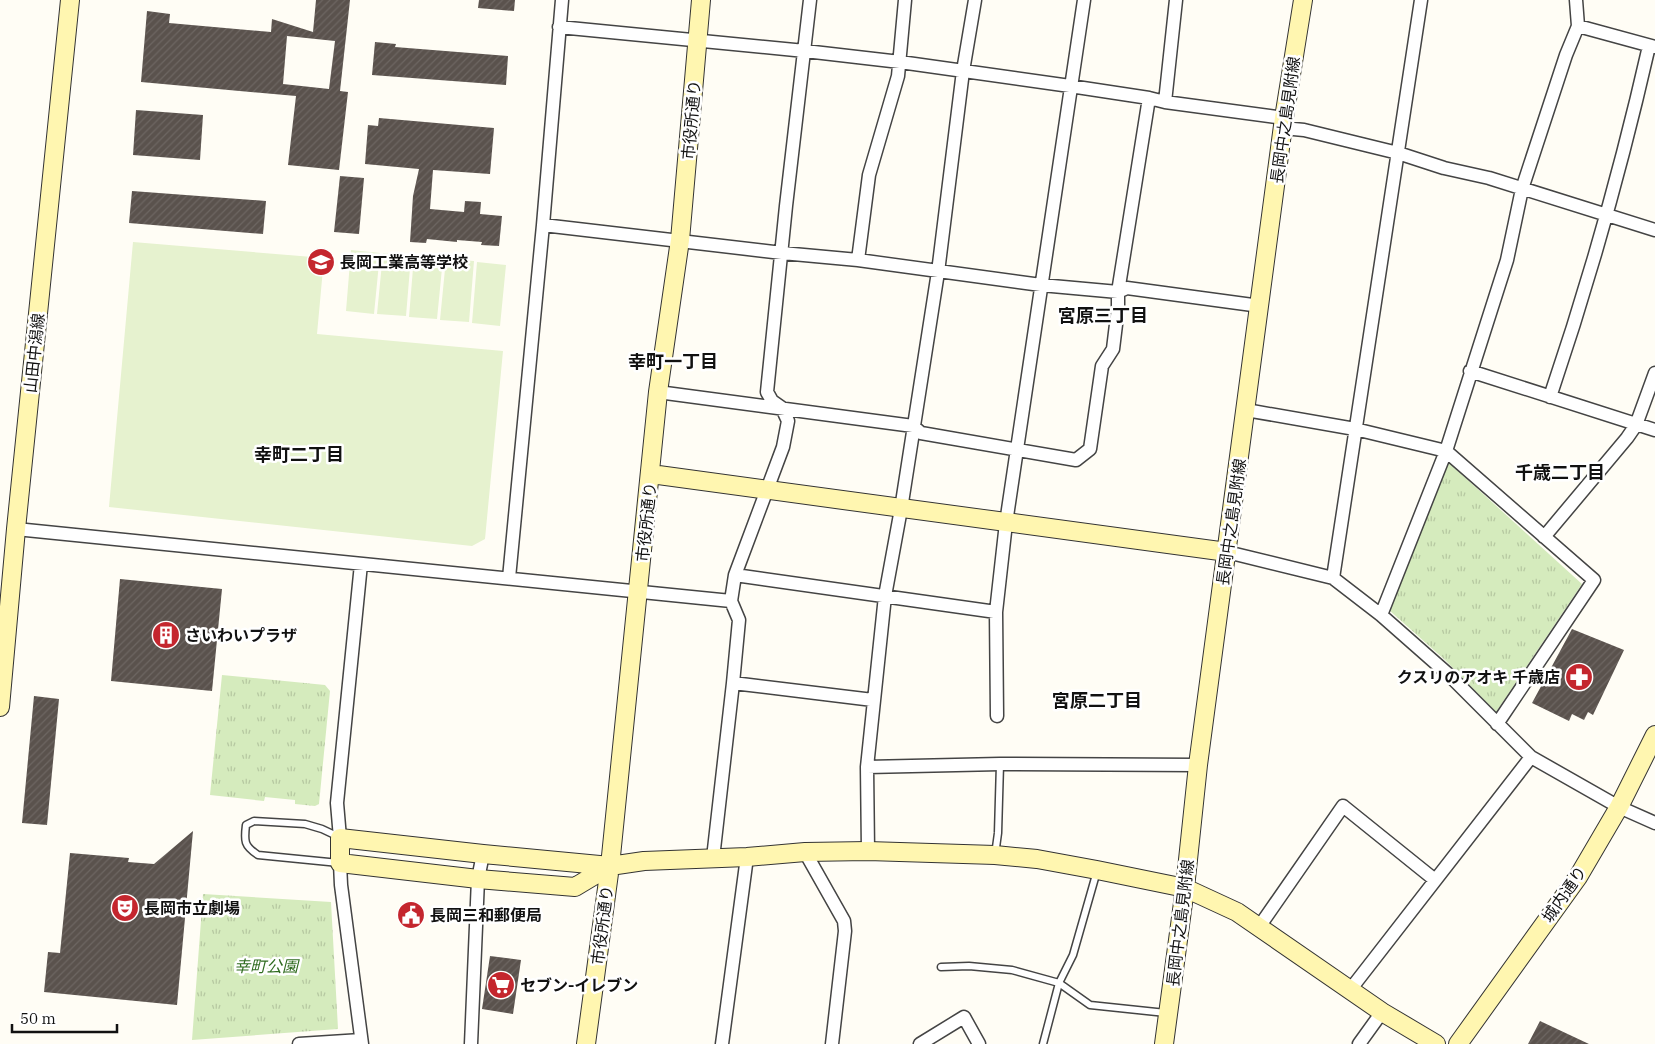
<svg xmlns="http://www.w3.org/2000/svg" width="1655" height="1044" font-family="'IBM Plex Serif','Noto Sans JP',serif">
<defs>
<pattern id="park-tufts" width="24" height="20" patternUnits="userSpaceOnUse" patternTransform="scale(1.25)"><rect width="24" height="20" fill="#d5ebbd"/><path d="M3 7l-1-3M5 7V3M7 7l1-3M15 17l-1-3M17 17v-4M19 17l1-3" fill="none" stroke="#b6c8a1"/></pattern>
<pattern id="building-hatch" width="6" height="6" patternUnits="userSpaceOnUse" patternTransform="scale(1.25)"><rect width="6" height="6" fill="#5a524d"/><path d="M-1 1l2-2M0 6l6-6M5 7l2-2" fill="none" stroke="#6d6662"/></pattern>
</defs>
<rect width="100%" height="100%" fill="#fffdf5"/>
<path fill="url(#park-tufts)" d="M1448 462 1582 584 1496 712 1445 660 1389 610Z
M222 675 325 685 330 691 319 804 315 806 295 804V800L265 797 264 801 210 795Z
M203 894 331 902 338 1029 192 1040Z"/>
<path fill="#e6f2cf" d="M133 242 324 258 317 334 503 351 485 539 472 546 109 507Z
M351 250 380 253 374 314 346 311Z
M383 253 411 256 406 316 377 314Z
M414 256 443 258 437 319 409 317Z
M446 259 474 261 469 322 440 320Z
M477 262 506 265 500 326 472 323Z"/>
<path fill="url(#building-hatch)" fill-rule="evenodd" d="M316 0H350L340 91 348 92 339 170 288 165 296 96 141 82 147 11 170 14 169 23 271 32 272 19 313 32ZM287 36 335 41 329 89 283 84Z
M479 0H515L514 11 478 8Z
M375 42 396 44 395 47 508 56 506 85 372 75Z
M136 110 203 115 200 160 133 155Z
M379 118 494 128 490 174 433 170 430 209 464 212 465 201 481 202 480 214 502 216 499 246 481 245 482 242 457 240V242L427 239 426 243 410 242 413 196 419 169 365 164 368 125 378 126Z
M340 176 364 178 359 234 334 232Z
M132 191 266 201 263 234 129 223Z
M120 579 222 589 212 691 111 681Z
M1572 629 1624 650 1593 715 1588 712 1584 720 1572 714 1569 721 1532 703Z
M34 696 59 699 47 825 22 823Z
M193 831 177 1005 44 992 48 952 60 953 70 853 129 858 128 862 154 864Z
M490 956 521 960 513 1014 482 1009Z
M1540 1021 1589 1044H1528Z"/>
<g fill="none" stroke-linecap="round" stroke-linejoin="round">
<g stroke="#444" stroke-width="9">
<path id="lane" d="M339 837 322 829 305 824 254 821 246 825C244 841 244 846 258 855L339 863
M995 855 998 833 1000 764
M941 967 969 966 1012 970 1059 983 1090 1005 1166 1013
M1043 1044 1059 983 1073 955 1097 871"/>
</g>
<g stroke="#444" stroke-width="15">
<path id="street" d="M1578 26 1655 47
M559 27 805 51 900 62 1070 86 1149 98 1165 102 1284 118
M1165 102 1176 0
M1283 128 1304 130 1398 153 1444 168 1489 178 1655 230
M543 225 782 253 858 260 1041 285 1118 292 1127 288 1260 306
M858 260 869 175 898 76 905 0
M1470 371 1655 430
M658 392 913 426 921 433 1076 460 1090 449 1102 366 1113 349 1118 308V292L1149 98
M1550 397C1589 282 1622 165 1649 46
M1246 410 1355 429 1446 451 1594 580 1497 724
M16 529 731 601
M1544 537 1627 438 1636 425 1655 373
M1227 552 1333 578 1381 615 1448 674 1531 757 1619 807 1655 823
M735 575 996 612
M509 578 543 225 562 0
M1333 578 1421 0
M1381 615 1446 451 1507 260 1522 189 1566 55 1578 26 1576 0
M733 683 873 700
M997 716 996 612 1006 523 1084 0
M867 767 1000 764 1198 765
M340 838 337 803 361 564
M868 851 867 767 885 596 901 509 938 272 963 71 975 0
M805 852 844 921 845 931 832 1044
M713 858 733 683 739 620 731 601 735 575 783 447 788 421 782 408 772 401 767 392 786 206 810 0
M340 863 341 885 362 1044
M1259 927 1343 806 1435 880
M1350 990 1531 757
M299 1044 361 1040
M471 1044 478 879 483 854
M722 1044 747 857
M920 1044 964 1017 979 1044
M1359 1044 1382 1012"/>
</g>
<g stroke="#333" stroke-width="20">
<path id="secondary" d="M651 474 1227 552
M0 707 16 529 70 0
M610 866 575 887 478 879 340 863V838L483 854 610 866 644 861 747 857 805 852 868 851 995 855 1037 859 1097 870 1185 888 1237 912 1382 1012 1436 1044
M586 1044 610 866 658 392 680 240 701 0
M1164 1044 1185 888 1198 765 1284 118 1303 0
M1458 1044 1578 877 1619 807 1655 735"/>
</g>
<use href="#lane" stroke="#fff" stroke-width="6"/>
<use href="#street" stroke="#fff" stroke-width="12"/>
<use href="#secondary" stroke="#fff6b0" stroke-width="18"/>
</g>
<defs>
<g id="school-disc" transform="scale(1.4375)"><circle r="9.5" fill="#c4262e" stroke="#fff"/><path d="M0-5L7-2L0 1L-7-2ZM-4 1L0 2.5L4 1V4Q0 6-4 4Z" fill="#fff"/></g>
<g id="building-disc" transform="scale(1.4375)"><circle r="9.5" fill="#c4262e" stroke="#fff"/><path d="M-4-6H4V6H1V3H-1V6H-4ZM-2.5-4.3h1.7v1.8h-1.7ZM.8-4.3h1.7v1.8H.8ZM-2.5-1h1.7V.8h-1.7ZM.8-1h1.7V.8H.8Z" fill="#fff"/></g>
<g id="pharmacy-disc" transform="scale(1.4375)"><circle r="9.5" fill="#c4262e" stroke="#fff"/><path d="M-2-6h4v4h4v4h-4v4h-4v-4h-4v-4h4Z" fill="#fff"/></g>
<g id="theatre-disc" transform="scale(1.4375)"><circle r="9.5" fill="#c4262e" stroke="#fff"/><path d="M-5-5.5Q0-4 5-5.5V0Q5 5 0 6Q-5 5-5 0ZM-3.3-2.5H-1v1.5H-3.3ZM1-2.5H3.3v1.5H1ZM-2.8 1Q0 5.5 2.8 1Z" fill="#fff"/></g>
<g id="civic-disc" transform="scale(1.4375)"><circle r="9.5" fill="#c4262e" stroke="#fff"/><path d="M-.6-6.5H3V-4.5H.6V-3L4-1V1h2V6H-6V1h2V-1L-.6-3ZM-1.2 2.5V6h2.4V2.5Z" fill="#fff"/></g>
<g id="supermarket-disc" transform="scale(1.4375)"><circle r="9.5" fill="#c4262e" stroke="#fff"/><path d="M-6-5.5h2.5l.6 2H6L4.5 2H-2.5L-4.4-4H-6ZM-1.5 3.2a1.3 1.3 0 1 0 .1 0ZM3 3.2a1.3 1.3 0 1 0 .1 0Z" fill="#fff"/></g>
</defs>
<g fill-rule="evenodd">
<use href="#school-disc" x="321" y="262"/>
<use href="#building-disc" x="166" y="635"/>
<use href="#pharmacy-disc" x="1579" y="677"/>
<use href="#theatre-disc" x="125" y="908"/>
<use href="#civic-disc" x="411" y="915"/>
<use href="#supermarket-disc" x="501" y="985"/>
</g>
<g text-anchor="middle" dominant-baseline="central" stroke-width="5" stroke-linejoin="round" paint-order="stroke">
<g font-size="16" fill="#111" stroke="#fff">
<text transform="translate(691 120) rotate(-85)">市役所通り</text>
<text transform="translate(1285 120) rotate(-82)">長岡中之島見附線</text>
<text transform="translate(34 353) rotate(-84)">山田中潟線</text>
<text transform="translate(646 522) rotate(-84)">市役所通り</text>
<text transform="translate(1231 522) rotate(-82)">長岡中之島見附線</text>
<text transform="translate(1564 894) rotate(-55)">城内通り</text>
<text transform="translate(1180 923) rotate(-83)">長岡中之島見附線</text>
<text transform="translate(602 925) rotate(-83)">市役所通り</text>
</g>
<g font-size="16" font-weight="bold" fill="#111" stroke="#fff" text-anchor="start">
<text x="340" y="262">長岡工業高等学校</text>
<text x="185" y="635">さいわいプラザ</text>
<text x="1560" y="677" text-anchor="end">クスリのアオキ 千歳店</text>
<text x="144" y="908">長岡市立劇場</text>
<text x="430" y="915">長岡三和郵便局</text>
<text x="520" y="985">セブン-イレブン</text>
</g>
<g font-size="16" font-style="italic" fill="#2f6b1f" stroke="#fff">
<text x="266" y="966">幸町公園</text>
</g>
<g font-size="18" font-weight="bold" fill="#111" stroke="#fff">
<text x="1103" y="315">宮原三丁目</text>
<text x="673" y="361">幸町一丁目</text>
<text x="299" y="454">幸町二丁目</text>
<text x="1560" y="472">千歳二丁目</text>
<text x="1097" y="700">宮原二丁目</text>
</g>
</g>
<path d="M12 1024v8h105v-8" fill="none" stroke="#111111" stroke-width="2.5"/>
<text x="20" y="1024" font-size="15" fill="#111111" stroke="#ffffff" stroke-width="4" paint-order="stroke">50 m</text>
</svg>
